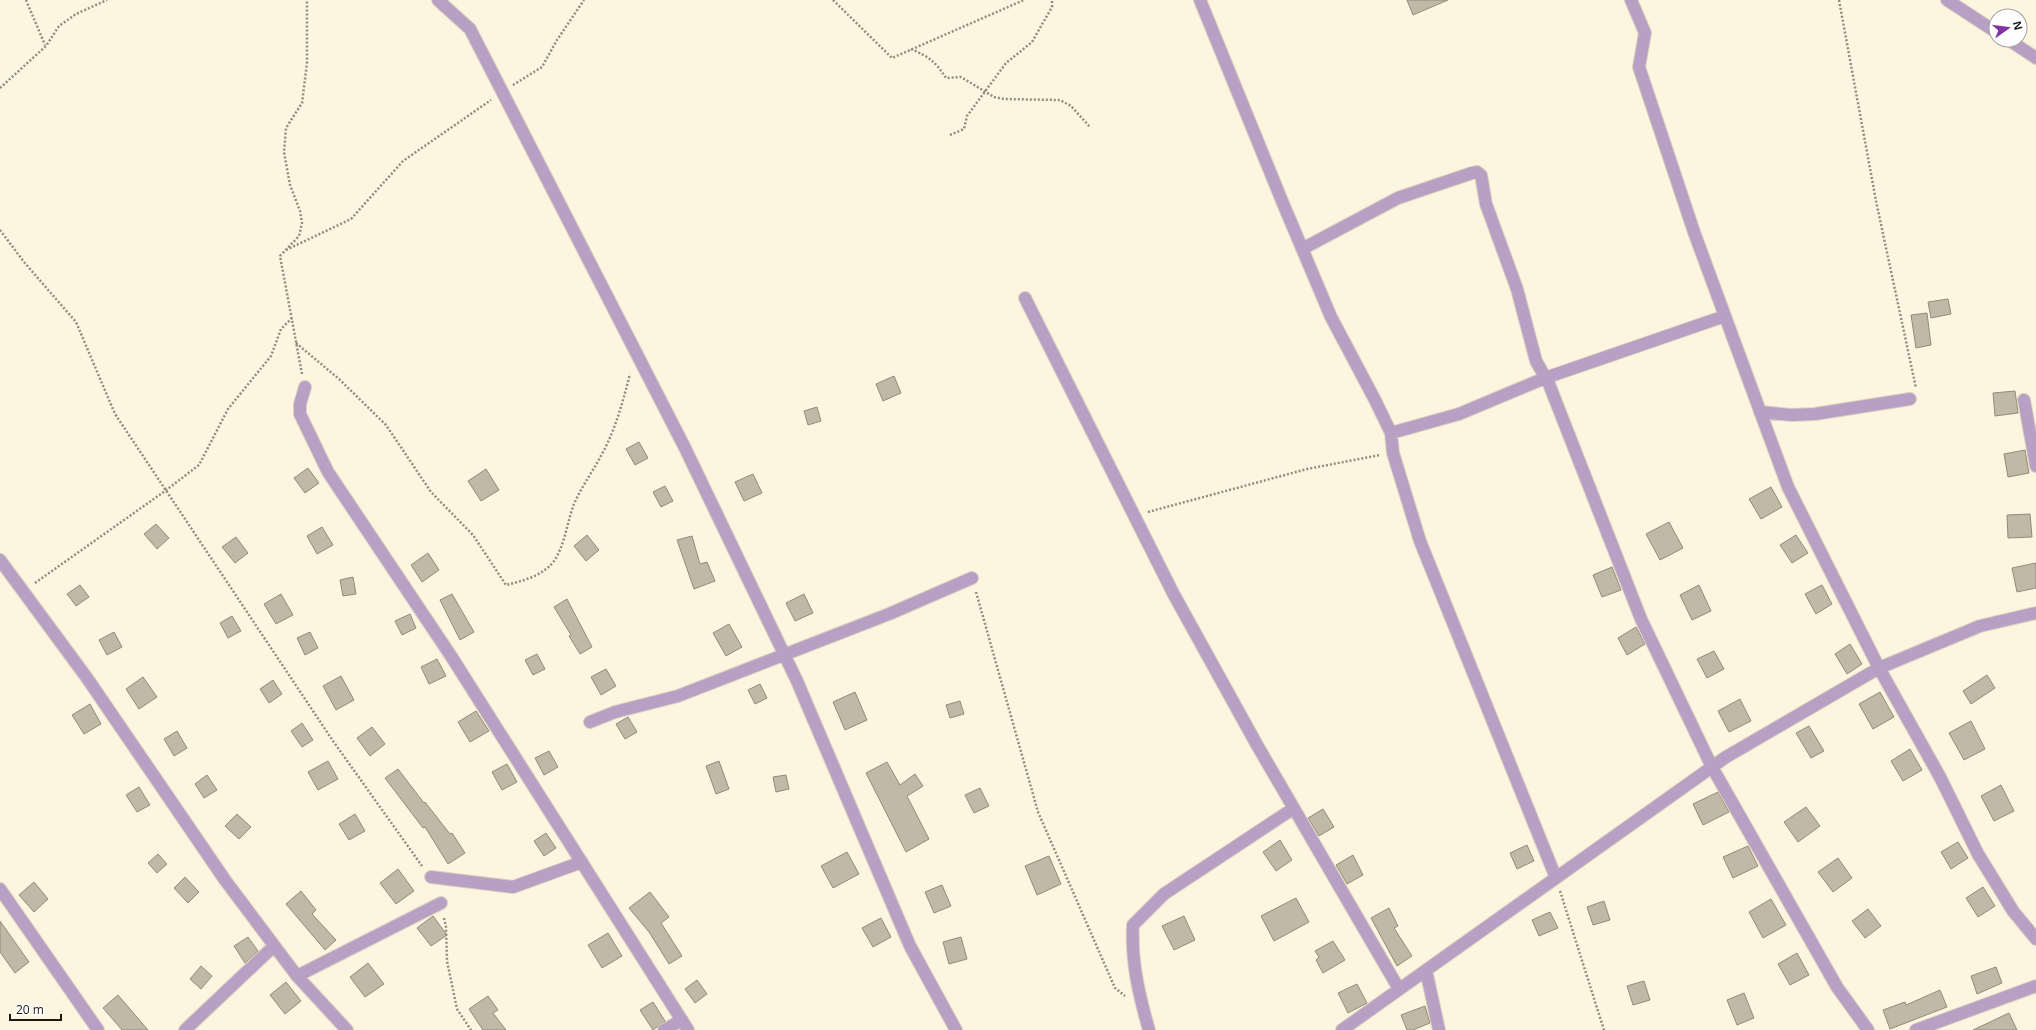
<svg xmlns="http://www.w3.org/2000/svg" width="2036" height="1030" font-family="'Open Sans',sans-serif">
<rect width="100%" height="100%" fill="#fef5e1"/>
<path fill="#c1b8a5" stroke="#938b79" d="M1407 0H1448L1413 15Z
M1948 299 1951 314 1931 318 1928 302Z
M1927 313 1931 345 1916 348 1911 315Z
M894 376 901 393 883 401 876 384Z
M2015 391 2018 413 1995 416 1993 393Z
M817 407 821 421 808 425 804 411Z
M639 442 648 458 635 465 626 449Z
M2025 450 2029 473 2008 477 2004 454Z
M308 468 319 483 305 493 294 478Z
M486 469 499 490 481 501 468 481Z
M753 474 762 493 744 501 735 482Z
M665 486 673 501 661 507 653 492Z
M1771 487 1782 507 1761 519 1749 499Z
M2030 514 2032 537 2008 538 2007 515Z
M1669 522 1683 548 1660 560 1646 534Z
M156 524 169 538 157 549 144 534Z
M322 527 333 545 317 554 307 536Z
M587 535 599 550 586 561 574 546Z
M1796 535 1808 553 1792 563 1780 545Z
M692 536 700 564 707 562 715 581 694 589 677 540Z
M236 537 248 553 235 563 222 547Z
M428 553 439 570 422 582 411 565Z
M2036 563V588L2017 592 2012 568Z
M1612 567 1621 590 1602 597 1593 575Z
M353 577 356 594 343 596 340 580Z
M80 585 89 597 76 606 67 594Z
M1699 585 1711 611 1692 620 1680 595Z
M1822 585 1832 604 1816 614 1805 594Z
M281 594 293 615 276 624 264 604Z
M452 594 474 632 460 640 440 600Z
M804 594 813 613 795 621 786 603Z
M567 599 592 647 580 654 569 636 571 635 554 607Z
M410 614 416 628 402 635 395 621Z
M232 616 241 631 228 638 220 623Z
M729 624 742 647 726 656 713 633Z
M1636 627 1645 644 1627 655 1618 638Z
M114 632 122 647 107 655 99 640Z
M310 632 318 648 305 655 297 638Z
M1850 644 1862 664 1847 674 1835 654Z
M1714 651 1724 669 1707 678 1697 659Z
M537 654 545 669 533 675 525 660Z
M437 659 446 676 429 684 421 667Z
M606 669 616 686 601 695 591 677Z
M1987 675 1995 688 1971 704 1963 691Z
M341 676 354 700 336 710 323 686Z
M143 677 157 697 139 709 126 689Z
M273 680 282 694 269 703 260 689Z
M760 684 767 698 755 704 748 690Z
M855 692 867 720 845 730 833 702Z
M1880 692 1894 717 1873 729 1859 704Z
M1740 699 1751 721 1729 732 1718 711Z
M960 701 964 714 950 718 946 705Z
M90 704 101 724 84 734 72 715Z
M476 711 489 731 470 742 458 722Z
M628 717 637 732 625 739 616 724Z
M1971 721 1985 749 1964 760 1949 733Z
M302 723 313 740 302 747 291 731Z
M1809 726 1824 751 1811 758 1796 733Z
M372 727 385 744 370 756 357 738Z
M177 731 187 748 174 756 164 739Z
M1910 749 1922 770 1903 781 1891 761Z
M549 751 558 767 544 775 535 758Z
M328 761 338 779 318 790 308 772Z
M719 761 729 789 716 794 706 766Z
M887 762 900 785 915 774 923 786 907 796 929 839 906 852 866 773Z
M507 764 517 782 502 790 492 772Z
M398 769 424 803 425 802 450 834 452 833 465 853 448 864 425 827 423 828 385 778Z
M207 775 217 790 204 798 195 784Z
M786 775 789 789 776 792 773 777Z
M2001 785 2014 811 1994 821 1981 796Z
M139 787 150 805 137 812 126 795Z
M980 788 989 806 974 813 965 795Z
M1718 792 1729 812 1703 825 1693 804Z
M1806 807 1820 826 1798 842 1784 822Z
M1323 809 1334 827 1319 836 1308 818Z
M237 814 251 827 239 839 225 826Z
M355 814 365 831 349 840 339 824Z
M546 833 556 848 544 856 534 841Z
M1280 840 1292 860 1276 871 1263 852Z
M1958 842 1968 858 1951 869 1941 852Z
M1527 845 1534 861 1517 869 1510 853Z
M1748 846 1758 866 1733 878 1723 857Z
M847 852 859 874 833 888 821 866Z
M158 854 167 864 157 873 148 863Z
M1353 855 1363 875 1347 884 1336 865Z
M1049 856 1061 884 1037 895 1025 866Z
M1838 858 1852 878 1833 892 1818 872Z
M398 869 414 891 396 904 380 883Z
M185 877 199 892 188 903 174 888Z
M34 882 48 899 34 912 19 895Z
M942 885 951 906 934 913 925 892Z
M1983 887 1995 906 1978 917 1966 898Z
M301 891 316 910 312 914 336 940 325 950 286 904Z
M650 892 669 917 661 923 682 956 669 964 649 932 629 908Z
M1296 898 1309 922 1274 941 1261 916Z
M1771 899 1786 925 1763 938 1749 912Z
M1604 901 1610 920 1593 925 1587 907Z
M1389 908 1398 926 1394 928 1412 956 1397 966 1371 918Z
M1868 909 1881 926 1865 938 1852 921Z
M1550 912 1558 928 1539 936 1532 920Z
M433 916 447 935 431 946 417 928Z
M1184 916 1195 940 1174 950 1162 926Z
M881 918 891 937 873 947 862 928Z
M0 921 29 962 15 973 0 952Z
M608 933 622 956 602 968 588 945Z
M248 937 258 951 245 963 234 946Z
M961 937 967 959 949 964 943 942Z
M1333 941 1345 960 1323 973 1316 960 1319 957 1315 951Z
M1797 953 1809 975 1790 985 1778 964Z
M368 963 384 984 365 997 350 977Z
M201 966 212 976 201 989 190 979Z
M1996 967 2002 983 1977 994 1971 976Z
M697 980 707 994 695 1003 685 989Z
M1644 981 1650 1000 1633 1005 1627 986Z
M286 982 301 1001 285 1014 270 995Z
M1357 984 1367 1003 1348 1013 1338 993Z
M1940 990 1947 1007 1890 1029 1883 1010 1905 1002 1906 1005Z
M1744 993 1754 1018 1737 1025 1727 1000Z
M118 995 148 1030H122L103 1008Z
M488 996 498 1010 493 1013 506 1030H483L469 1009Z
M653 1002 665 1021 653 1030 640 1010Z
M1425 1006 1430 1023 1413 1030H1407L1401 1015Z
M2009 1013 2017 1030H1973Z"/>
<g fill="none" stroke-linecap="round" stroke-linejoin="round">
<g stroke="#dad2c0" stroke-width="14">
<path id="minor" d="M438 0 470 29 685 448 797 681 910 946 956 1030
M1200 0 1282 201 1331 317 1375 400 1391 433 1393 453 1420 541 1556 878
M1631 0 1645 33 1639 67 1694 232 1788 487 1879 668 1940 777 1978 854 2013 911 2036 939
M1947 0 1996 32
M2009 40 2036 58
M1302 249 1398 198 1472 173 1477 172 1481 175 1486 204 1517 289 1536 361 1549 384 1641 619 1712 767 1837 987 1868 1030
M1025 298 1173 593 1257 745 1399 989
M305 387 300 404V414L328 472 451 656 688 1030
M2024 400 2036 466
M1760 412 1792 415 1815 414 1910 399
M1391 433 1459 414 1545 378 1725 316
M0 560 87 678 225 880 297 976 347 1030
M590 722 615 712 678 696 889 614 972 578
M431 877 513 887 582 862
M0 889 98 1030
M1426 970 1439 1030
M297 976 441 903
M185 1030 274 946
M664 1030 682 1020
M1149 1030C1139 995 1131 962 1133 925L1164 894 1294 808
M1342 1030 1726 757 1879 668 1980 626 2036 613
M1916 1030 2036 986"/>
</g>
<path stroke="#928c7e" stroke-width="2.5" stroke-dasharray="2 2" stroke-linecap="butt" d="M26 0 45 45
M833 0 892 58 1024 0
M1839 0 1876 201 1916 388
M911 49C929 57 935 61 946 78L961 77 994 97 1004 99 1060 100 1071 106 1090 127
M513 85 542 67 557 40 584 0
M0 88 46 46 59 26 76 14 107 0
M950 135 964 129 967 116 1006 63 1032 42 1052 7V0
M0 230 24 262 76 322 115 414 333 741 422 866
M286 250 351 219 403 161 491 100
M296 343 339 379 386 425 431 492 473 535 506 585C522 581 543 576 554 561 565 545 567 522 574 504 582 486 593 471 602 454 616 428 623 401 630 374
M302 374 280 256 299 236 302 223 300 211 290 185 284 152 286 128 302 103 307 63V0
M1148 512 1307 469 1380 455
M35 583 165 491 199 465 228 409 271 356 281 329 292 318
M976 592 1038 812 1115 988 1125 996
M1560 891 1604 1030
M444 918 446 927 447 961 457 1009 471 1030"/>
<use href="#minor" stroke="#b7a0c3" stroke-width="12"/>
</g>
<g transform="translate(2008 28) rotate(76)"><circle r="19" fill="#ffffff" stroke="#a4a3a0"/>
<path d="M0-3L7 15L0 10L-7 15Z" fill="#8031a2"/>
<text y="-6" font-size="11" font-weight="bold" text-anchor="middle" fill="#1c1812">N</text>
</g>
<path d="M10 1014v6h51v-6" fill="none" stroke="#1c1812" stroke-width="2"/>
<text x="16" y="1014" font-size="12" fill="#1c1812" stroke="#ffffff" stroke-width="3" paint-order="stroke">20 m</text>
</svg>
